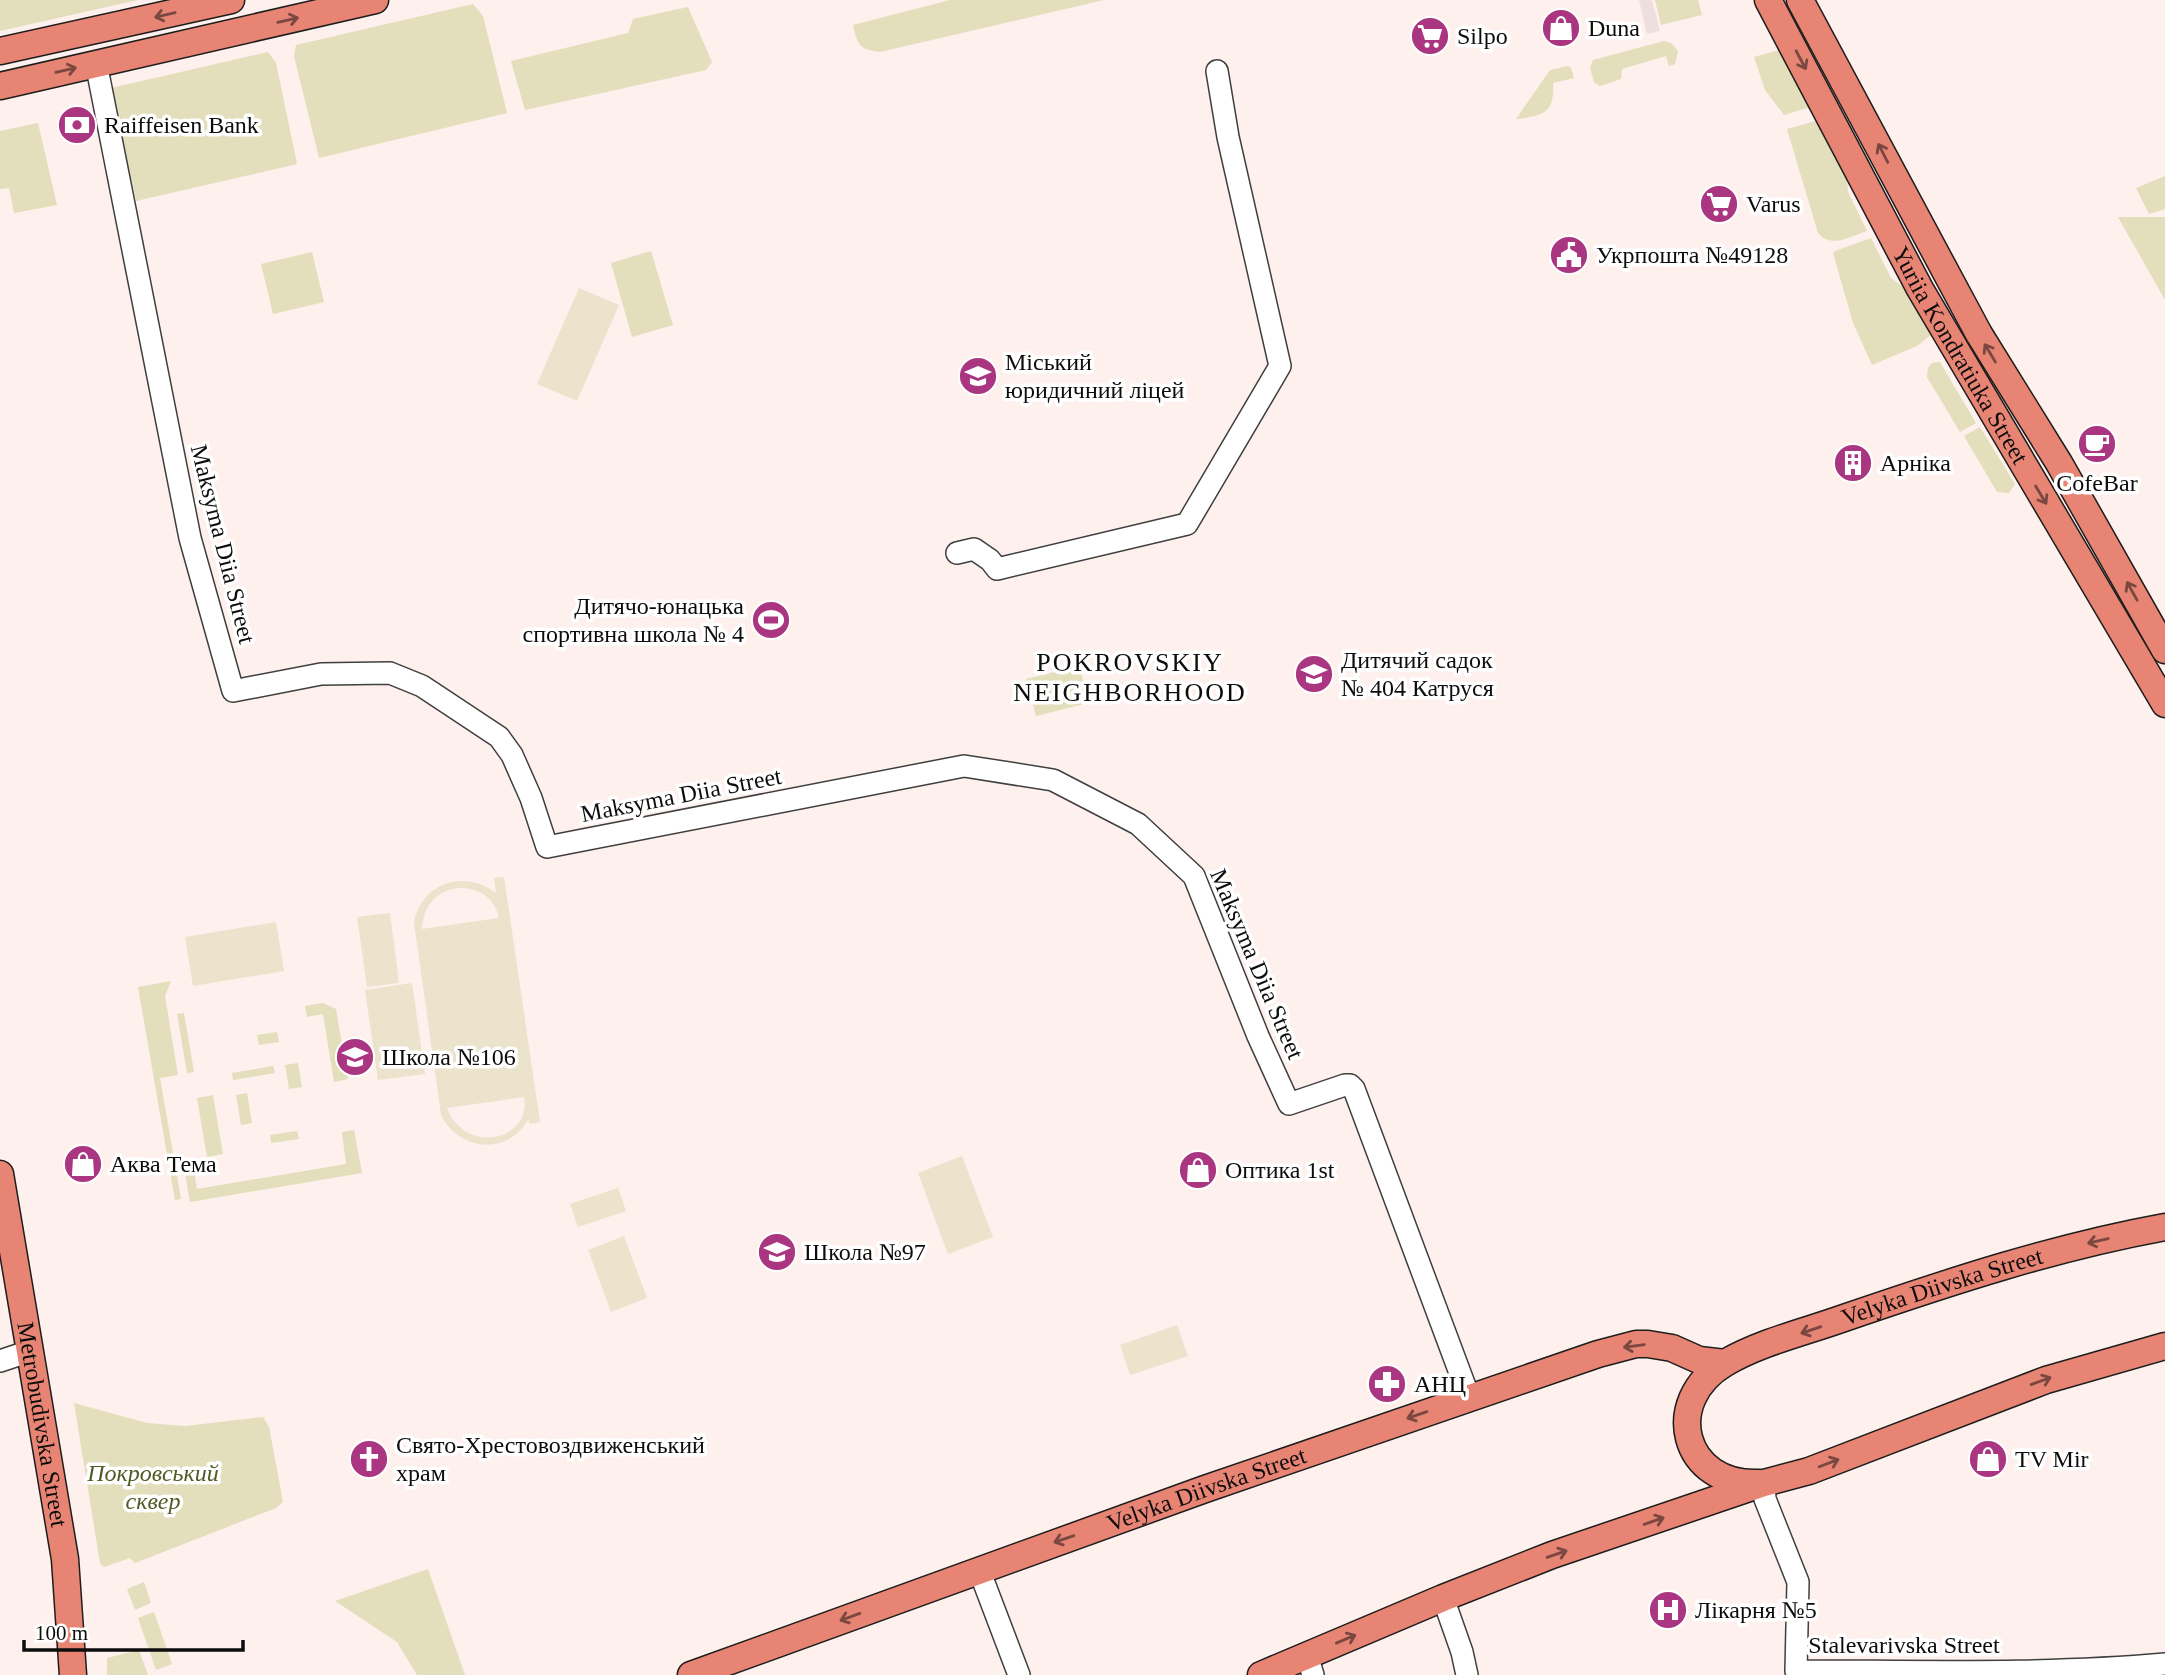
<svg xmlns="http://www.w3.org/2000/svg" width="2165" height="1675" font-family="Georgia,serif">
<rect width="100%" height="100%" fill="#fdf0ed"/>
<path fill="#e3debb" d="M0 0H138L0 31Z
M950 0H1104L880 52C858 49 858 45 853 25Z
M1655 0H1698L1702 15 1661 25Z
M473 4 483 16 507 113 319 158 294 56 296 45Z
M688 7 712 62 706 70 525 110 511 61 628 33 633 19Z
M1664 41 1671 43 1678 51 1675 64 1669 66 1666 56 1622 69 1621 79 1600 86 1594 82 1590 68 1593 60Z
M1779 50 1811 107 1784 115 1765 90 1754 57Z
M268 52 276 63 297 164 136 201 132 181 127 176 111 88Z
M1568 66 1571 68 1574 78 1553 83C1555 114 1542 116 1516 119L1550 70Z
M1819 120 1847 177 1848 192 1867 231C1851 236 1831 249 1818 233L1787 129Z
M38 123 57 205 14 213 9 188 0 189V131Z
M2165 176V209L2149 214 2136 188Z
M2118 217H2165V300Z
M1871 238 1891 278 1906 289 1932 334 1917 346 1872 365 1853 323 1833 253 1835 251Z
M651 251 673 325 632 337 611 263Z
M312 252 324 302 273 314 261 264Z
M1940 362 1976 423 1960 432 1927 377 1928 368 1932 363Z
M1980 427 2015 484 2009 493 1997 492 1964 436Z
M1080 666 1088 703 1036 716 1026 679Z
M171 981 165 996 178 1075 160 1078 181 1199 175 1200 138 987Z
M323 1003 336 1009 348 1079 334 1082 323 1014 307 1017 305 1006Z
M184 1013 194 1072 187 1073 177 1014Z
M277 1032 279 1042 259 1045 257 1035Z
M298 1063 302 1087 289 1089 285 1065Z
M273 1066 275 1073 233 1080 232 1073Z
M247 1093 252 1123 241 1125 236 1095Z
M213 1095 223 1154 207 1157 197 1098Z
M354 1130 362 1173 190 1202 183 1161 192 1160 197 1189 346 1164 342 1132Z
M297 1131 299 1139 271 1143 270 1135Z
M74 1403 147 1423 185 1426 263 1417 269 1427 283 1502 276 1508 135 1563 130 1558 104 1567 100 1563Z
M428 1569 465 1675H417L397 1642 335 1601Z
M144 1582 151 1603 135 1610 127 1589Z
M154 1612 172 1664 156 1670 138 1618Z
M139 1650 148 1675H107V1658Z"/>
<path fill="#ebe3cc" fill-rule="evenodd" d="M579 288 619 305 577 401 537 384Z
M504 877 540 1122 530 1124 528 1120C507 1156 459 1151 441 1115L414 922C422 882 465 869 496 893L494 878ZM457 888C478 887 495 897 499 918L422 929C423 907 435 892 457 888ZM524 1097C533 1139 466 1157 447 1108Z
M390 913 399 983 367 987 357 917Z
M276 922 284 971 193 986 185 937Z
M412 983 425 1074 378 1080 365 990Z
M962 1156 993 1237 948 1254 918 1173Z
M618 1188 626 1211 578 1227 570 1204Z
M624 1236 647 1298 611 1312 588 1250Z
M1177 1325 1188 1356 1130 1375 1120 1345Z"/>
<path fill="#ecdfdd" d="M1639 0H1652L1660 31 1647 34Z"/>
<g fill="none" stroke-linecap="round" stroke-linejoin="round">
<g stroke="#3f3f3f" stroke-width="24">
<path id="minor" d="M96 63 190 538 233 691 321 674 390 673 422 686 499 737 512 755 531 798 547 847 964 766 1053 780 1138 824 1194 876 1258 1036 1289 1104 1345 1085H1350L1354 1089 1469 1397
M957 553 974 549 990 560 997 569 1187 524 1280 366 1228 137 1217 71
M0 1361 30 1351
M1764 1483 1765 1499 1798 1582 1796 1671C1919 1671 2043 1675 2165 1664
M985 1567 981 1575 1019 1675
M1443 1598 1462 1652 1467 1675
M1307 1655 1313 1675"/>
</g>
<g stroke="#1d1d1d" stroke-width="29">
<g id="major">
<path id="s1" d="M1768 0 1920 289 2165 704"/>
<path d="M1800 0 1979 334 2059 463 2165 650"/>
<path d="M0 51 231 0"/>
<path d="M0 86 375 0"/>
<path id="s2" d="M0 1174 65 1559 73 1675"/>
<path id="s3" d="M1759 1483C1682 1486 1661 1401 1725 1363 1761 1342 1805 1332 1844 1318 1949 1282 2055 1247 2165 1227"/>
<path id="s4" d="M691 1675 1205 1489 1598 1354 1636 1344H1648L1672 1348 1699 1360 1725 1363"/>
<path d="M1261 1675 1443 1598 1552 1555 1764 1483 1809 1471 2046 1380 2165 1346"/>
</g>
</g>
<use href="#minor" stroke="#fff" stroke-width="21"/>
<use href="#major" stroke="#e78473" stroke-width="26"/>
</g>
<defs><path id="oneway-shaft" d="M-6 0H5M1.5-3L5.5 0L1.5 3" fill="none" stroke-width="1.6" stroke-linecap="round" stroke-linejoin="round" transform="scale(1.75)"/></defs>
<g stroke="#7a4840">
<use href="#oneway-shaft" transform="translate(165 15) rotate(167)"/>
<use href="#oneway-shaft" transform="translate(288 20) rotate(-13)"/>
<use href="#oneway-shaft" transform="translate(1801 60) rotate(62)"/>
<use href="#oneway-shaft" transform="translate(66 70) rotate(-13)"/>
<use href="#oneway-shaft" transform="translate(1883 153) rotate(-117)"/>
<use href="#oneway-shaft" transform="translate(1990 353) rotate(-121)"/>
<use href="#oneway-shaft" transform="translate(2041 495) rotate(59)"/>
<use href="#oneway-shaft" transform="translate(2132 591) rotate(-119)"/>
<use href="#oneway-shaft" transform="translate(2098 1241) rotate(167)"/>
<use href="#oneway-shaft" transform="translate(1811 1330) rotate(161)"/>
<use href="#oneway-shaft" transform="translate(1634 1346) rotate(172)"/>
<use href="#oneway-shaft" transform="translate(2041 1381) rotate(-20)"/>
<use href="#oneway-shaft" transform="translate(1417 1415) rotate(161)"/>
<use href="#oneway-shaft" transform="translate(1829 1463) rotate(-21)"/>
<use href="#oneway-shaft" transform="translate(1654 1521) rotate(-19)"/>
<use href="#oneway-shaft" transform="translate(1064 1539) rotate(161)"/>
<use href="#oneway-shaft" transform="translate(1557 1554) rotate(-19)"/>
<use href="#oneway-shaft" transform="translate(850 1617) rotate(160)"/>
<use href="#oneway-shaft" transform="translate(1346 1639) rotate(-23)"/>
</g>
<defs>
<g id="shop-disc" transform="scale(2.0125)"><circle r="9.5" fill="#aa3682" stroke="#fff"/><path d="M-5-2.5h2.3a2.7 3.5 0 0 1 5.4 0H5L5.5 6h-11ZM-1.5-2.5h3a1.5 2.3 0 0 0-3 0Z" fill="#fff"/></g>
<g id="supermarket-disc" transform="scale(2.0125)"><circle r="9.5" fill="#aa3682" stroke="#fff"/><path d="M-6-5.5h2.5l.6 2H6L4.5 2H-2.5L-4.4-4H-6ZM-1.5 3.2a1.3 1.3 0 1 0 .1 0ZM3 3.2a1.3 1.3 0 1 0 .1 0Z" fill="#fff"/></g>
<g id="bank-disc" transform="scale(2.0125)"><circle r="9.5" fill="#aa3682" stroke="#fff"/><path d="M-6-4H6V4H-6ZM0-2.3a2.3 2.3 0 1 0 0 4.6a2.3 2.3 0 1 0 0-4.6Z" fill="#fff"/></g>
<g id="civic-disc" transform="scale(2.0125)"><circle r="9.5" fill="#aa3682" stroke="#fff"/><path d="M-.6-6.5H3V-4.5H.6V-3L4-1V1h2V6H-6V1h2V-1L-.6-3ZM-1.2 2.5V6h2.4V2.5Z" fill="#fff"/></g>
<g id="school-disc" transform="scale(2.0125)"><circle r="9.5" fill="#aa3682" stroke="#fff"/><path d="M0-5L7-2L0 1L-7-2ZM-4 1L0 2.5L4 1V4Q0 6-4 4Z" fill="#fff"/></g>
<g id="cafe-disc" transform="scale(2.0125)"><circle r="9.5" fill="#aa3682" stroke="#fff"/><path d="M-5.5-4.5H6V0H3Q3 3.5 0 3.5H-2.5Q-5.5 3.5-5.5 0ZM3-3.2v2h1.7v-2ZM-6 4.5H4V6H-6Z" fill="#fff"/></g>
<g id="building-disc" transform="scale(2.0125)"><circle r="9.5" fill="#aa3682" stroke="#fff"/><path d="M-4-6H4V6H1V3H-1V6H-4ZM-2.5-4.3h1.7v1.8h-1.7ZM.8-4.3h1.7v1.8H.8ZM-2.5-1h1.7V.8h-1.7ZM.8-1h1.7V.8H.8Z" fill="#fff"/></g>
<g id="stadium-disc" transform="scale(2.0125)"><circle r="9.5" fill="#aa3682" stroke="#fff"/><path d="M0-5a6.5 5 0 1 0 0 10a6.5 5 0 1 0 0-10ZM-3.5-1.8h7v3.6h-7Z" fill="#fff"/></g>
<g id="pharmacy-disc" transform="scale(2.0125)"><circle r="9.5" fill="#aa3682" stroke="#fff"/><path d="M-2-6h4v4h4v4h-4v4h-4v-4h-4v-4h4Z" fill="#fff"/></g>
<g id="church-disc" transform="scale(2.0125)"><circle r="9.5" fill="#aa3682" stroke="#fff"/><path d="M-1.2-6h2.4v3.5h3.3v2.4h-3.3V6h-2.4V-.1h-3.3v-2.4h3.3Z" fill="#fff"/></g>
<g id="hospital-disc" transform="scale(2.0125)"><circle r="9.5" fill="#aa3682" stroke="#fff"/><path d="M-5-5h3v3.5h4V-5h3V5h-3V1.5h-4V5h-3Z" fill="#fff"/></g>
</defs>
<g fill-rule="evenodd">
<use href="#shop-disc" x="1561" y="28"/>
<use href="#supermarket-disc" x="1430" y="36"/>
<use href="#bank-disc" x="77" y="125"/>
<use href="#supermarket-disc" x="1719" y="204"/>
<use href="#civic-disc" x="1569" y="255"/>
<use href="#school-disc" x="978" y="376"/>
<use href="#cafe-disc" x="2097" y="444"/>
<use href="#building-disc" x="1853" y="463"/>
<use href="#stadium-disc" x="771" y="620"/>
<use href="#school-disc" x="1314" y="674"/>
<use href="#school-disc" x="355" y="1057"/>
<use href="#shop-disc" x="83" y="1164"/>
<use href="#shop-disc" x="1198" y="1170"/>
<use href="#school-disc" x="777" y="1252"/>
<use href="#pharmacy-disc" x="1387" y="1384"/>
<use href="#church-disc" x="369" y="1459"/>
<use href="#shop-disc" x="1988" y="1459"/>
<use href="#hospital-disc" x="1668" y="1610"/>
</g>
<g text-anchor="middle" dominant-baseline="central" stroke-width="7" stroke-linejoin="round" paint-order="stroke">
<g font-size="24" fill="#0c0c0c" stroke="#fff" text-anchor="start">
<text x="1588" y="28">Duna</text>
<text x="1457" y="36">Silpo</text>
<text x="104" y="125">Raiffeisen Bank</text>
<text x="1746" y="204">Varus</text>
<text x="1596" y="255">Укрпошта №49128</text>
<text x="1005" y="362">Міський<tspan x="1005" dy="28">юридичний ліцей</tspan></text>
<text x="1880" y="463">Арніка</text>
<text x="2097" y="483" text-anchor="middle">CofeBar</text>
<text x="744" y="606" text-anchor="end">Дитячо-юнацька<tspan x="744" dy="28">спортивна школа № 4</tspan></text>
<text x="1341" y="660">Дитячий садок<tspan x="1341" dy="28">№ 404 Катруся</tspan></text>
<text x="382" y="1057">Школа №106</text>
<text x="110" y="1164">Аква Тема</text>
<text x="1225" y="1170">Оптика 1st</text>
<text x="804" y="1252">Школа №97</text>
<text x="1414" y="1384">АНЦ</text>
<text x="396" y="1445">Свято-Хрестовоздвиженський<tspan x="396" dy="28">храм</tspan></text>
<text x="2015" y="1459">TV Mir</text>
<text x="1695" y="1610">Лікарня №5</text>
</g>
<g font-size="24" fill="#0c0c0c" stroke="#fff">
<text stroke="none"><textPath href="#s1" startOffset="404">Yuriia Kondratiuka Street</textPath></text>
<text transform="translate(223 544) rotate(76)">Maksyma Diia Street</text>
<text transform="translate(681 795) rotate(-11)">Maksyma Diia Street</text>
<text transform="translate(1257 964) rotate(67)">Maksyma Diia Street</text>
<text stroke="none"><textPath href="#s3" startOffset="410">Velyka Diivska Street</textPath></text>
<text stroke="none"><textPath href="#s2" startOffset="254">Metrobudivska Street</textPath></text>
<text stroke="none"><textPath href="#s4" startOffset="548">Velyka Diivska Street</textPath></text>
<text x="1904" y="1645">Stalevarivska Street</text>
</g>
<g font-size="24" font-style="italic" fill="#515b25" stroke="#fff">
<text x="153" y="1473">Покровський<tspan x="153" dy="28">сквер</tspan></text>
</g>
<g font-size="26" letter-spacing="2" fill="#0c0c0c" stroke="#fff">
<text x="1130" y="662">POKROVSKIY<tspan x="1130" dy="30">NEIGHBORHOOD</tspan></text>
</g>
</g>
<path d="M24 1640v10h219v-10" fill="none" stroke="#0c0c0c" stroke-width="3.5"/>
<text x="35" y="1640" font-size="21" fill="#0c0c0c" stroke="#ffffff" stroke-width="5" paint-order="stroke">100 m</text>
</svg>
